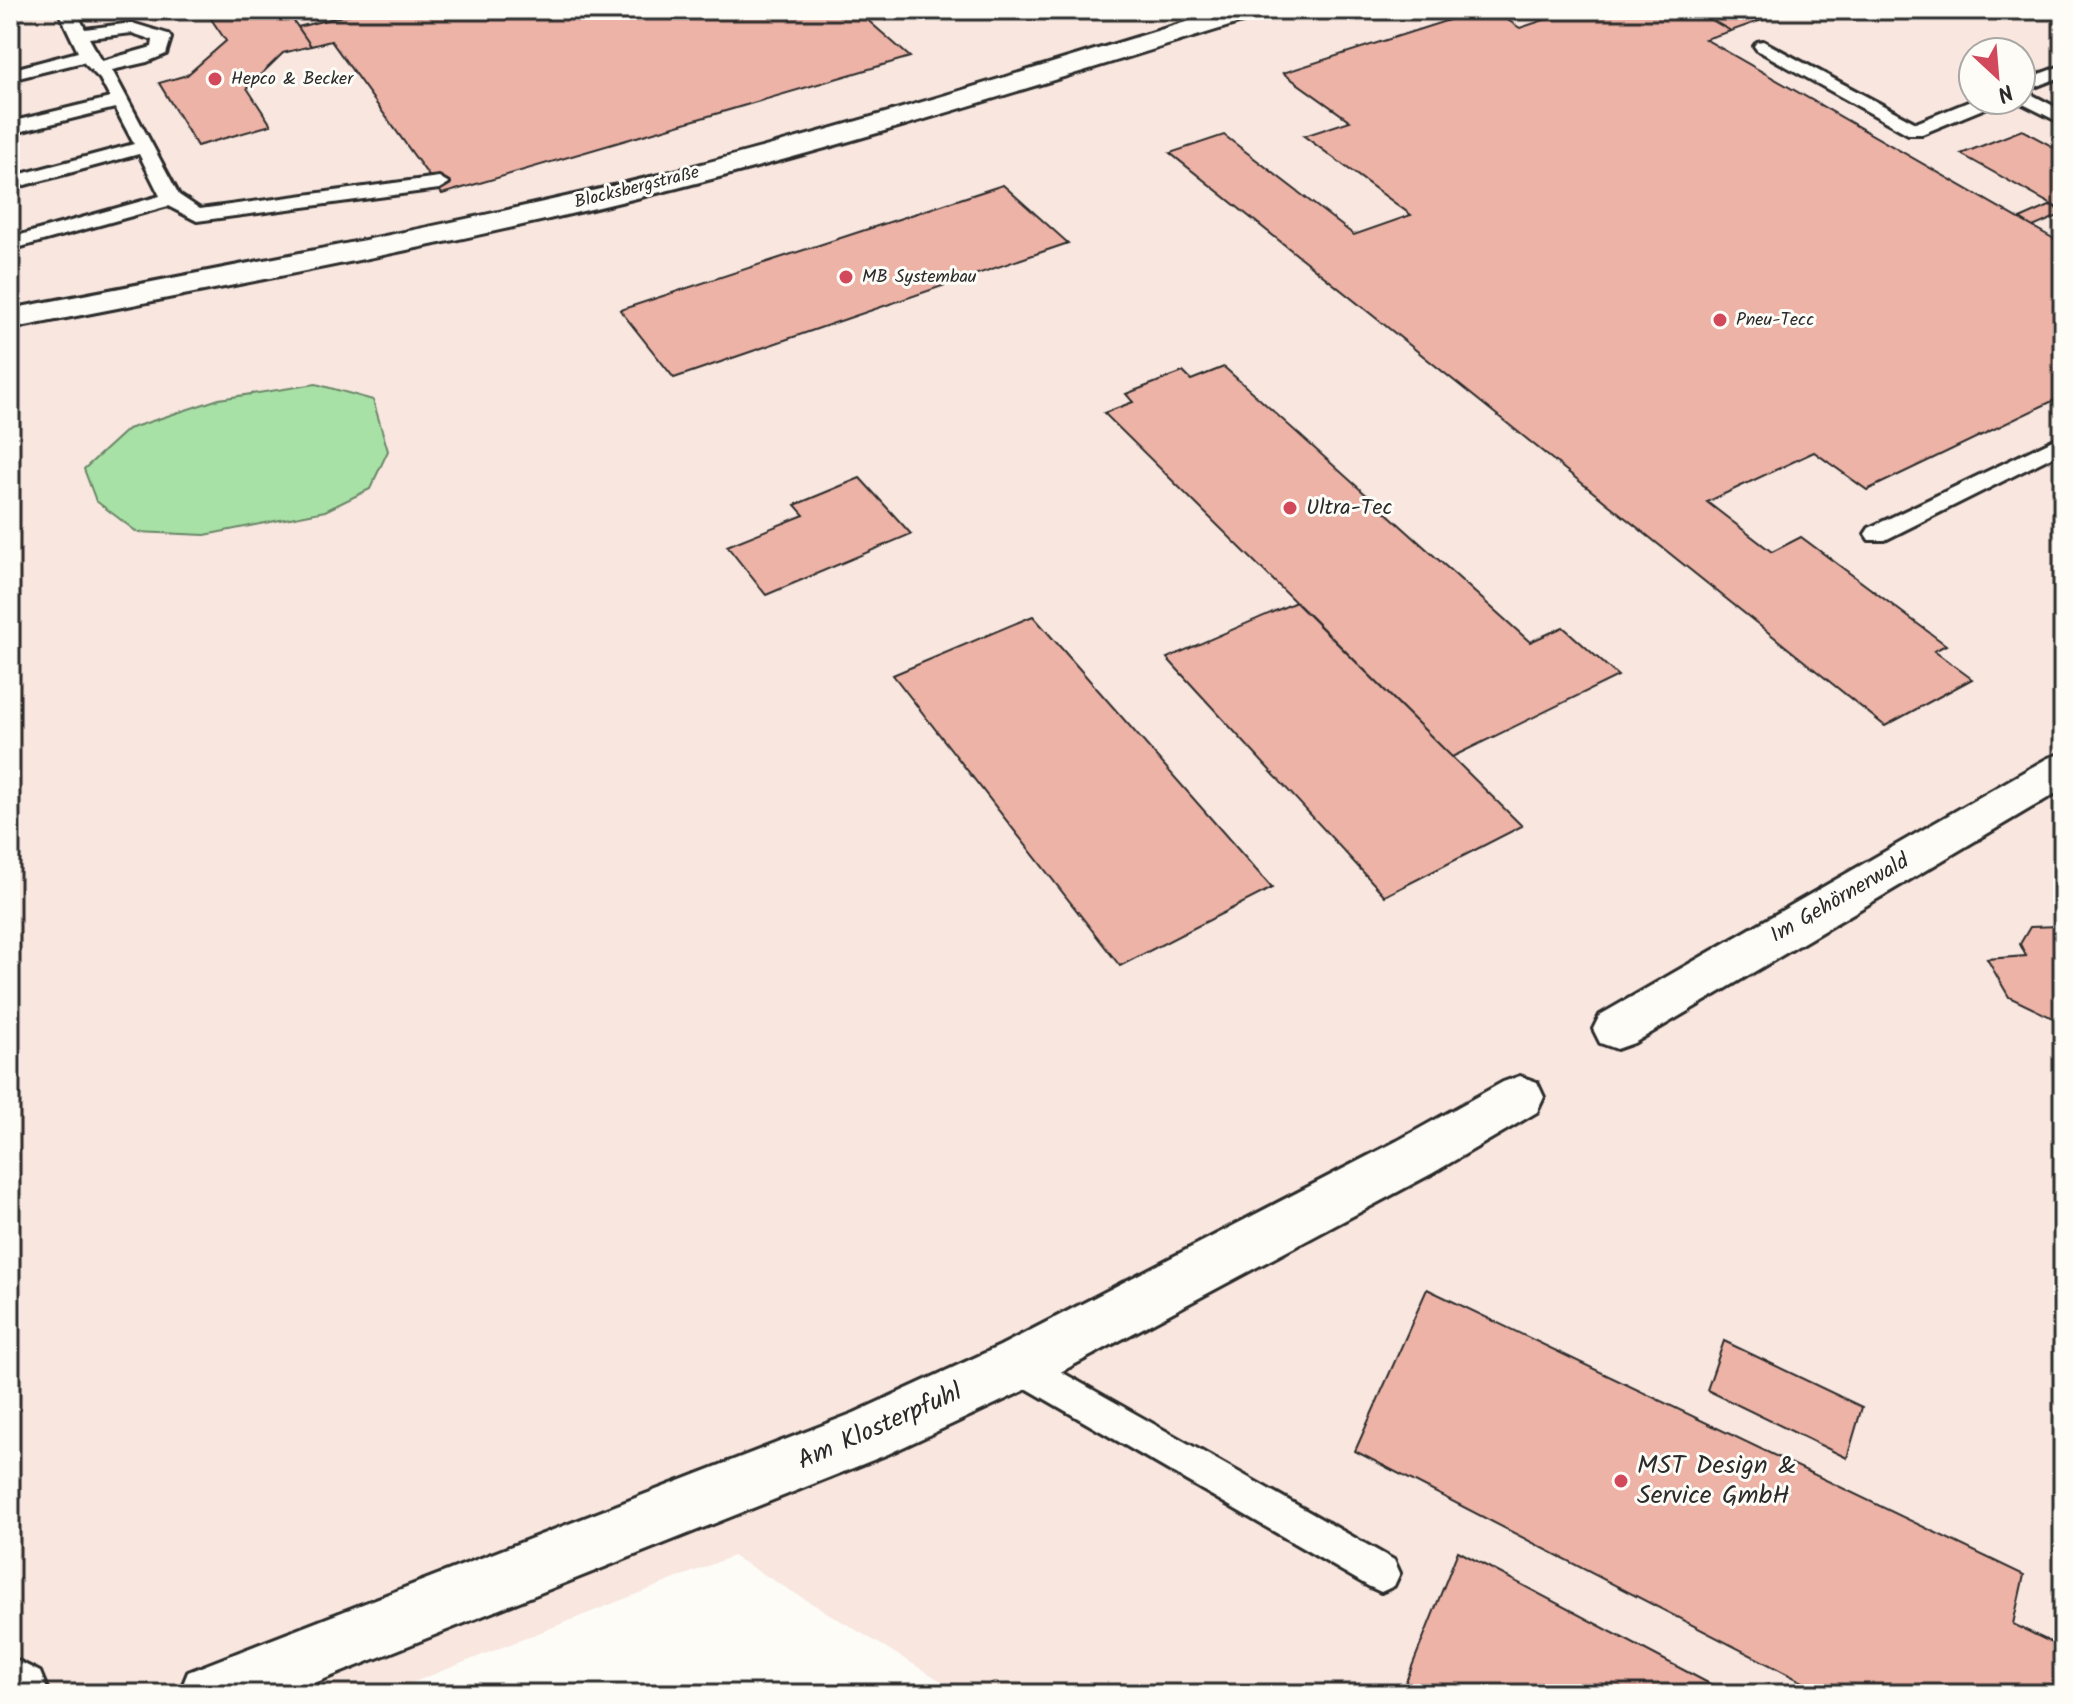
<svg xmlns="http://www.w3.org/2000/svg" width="2073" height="1704" font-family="Kalam,sans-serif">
<rect width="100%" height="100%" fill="#fdfcf7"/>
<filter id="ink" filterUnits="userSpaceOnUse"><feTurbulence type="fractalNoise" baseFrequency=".0125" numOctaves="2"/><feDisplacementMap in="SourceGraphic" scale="16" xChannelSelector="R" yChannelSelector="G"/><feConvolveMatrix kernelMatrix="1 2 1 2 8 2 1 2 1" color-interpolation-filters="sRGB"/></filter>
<g filter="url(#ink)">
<path fill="#f8e6df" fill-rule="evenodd" d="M10 10H2063V1694H963L733 1556 384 1694H10ZM1973 52H2021V100H1973Z"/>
<path fill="#a8e1a6" stroke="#6a8668" stroke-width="2" d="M316 384 373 400 388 451 370 489 325 511 205 535 137 532 96 501 84 469 128 429 219 399Z"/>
<path fill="#edb3a7" stroke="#2b2b2b" stroke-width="2" d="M205 10H286L311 46 283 53 247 88 271 125 197 146 159 83 187 75 226 41Z
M367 10H856L910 57 442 194 331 41 311 46 298 27Z
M1480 10H1492L1520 28 1574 10H1694L1731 31 1705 39 2063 244V396L1867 490 1814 452 1707 502 1772 552 1801 537 1946 645 1934 651 1972 679 1885 726 1170 153 1224 135 1354 235 1411 215 1304 136 1350 121 1283 73Z
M1694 10H1790L1731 31Z
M2022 130 2063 152V211L1961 154Z
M1003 185 1068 243 674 378 620 310Z
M2052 205 2063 214 2033 227 2020 219Z
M1224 367 1530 642 1563 627 1618 676 1452 757 1104 413 1133 402 1126 394 1183 372 1191 380Z
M860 478 911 534 766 595 727 546 804 515 795 505Z
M1296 602 1452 757 1522 826 1385 896 1167 658Z
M1033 616 1272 888 1120 966 893 675Z
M2063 917V1023L2009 997 1987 959 2026 956 2020 944 2030 927 2059 926Z
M1427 1289 2024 1575 2013 1624 2063 1648V1694H1826L1355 1451Z
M1724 1341 1862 1407 1847 1458 1707 1390Z
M1458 1551 1729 1694H1401Z"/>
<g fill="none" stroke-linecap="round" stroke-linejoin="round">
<g stroke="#2b2b2b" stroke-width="6">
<path id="lane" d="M58 10H76L85 29 132 23 168 34 171 38 166 54 147 62 112 70 179 195 200 209 439 177 449 183 439 189 197 221 168 206 10 250V238L160 196 139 154 10 189V177L134 144 115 108 10 134V122L110 98 100 79 83 62 10 80V70L78 52ZM132 33 153 40 152 47 102 61 89 38Z
M1763 41 1916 123 1973 100H1998L1995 104 1922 134H1908L1757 50 1754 46 1757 42Z
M2063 65V76L2025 91 2063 111V124L2015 100H2021V81Z
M2063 435V451L1885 540H1869L1865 534 1869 528Z
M1019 1348 1394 1560 1400 1573 1394 1586 1381 1592 1368 1586 1007 1377 1002 1365 1007 1353Z"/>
</g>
<g stroke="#2b2b2b" stroke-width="6">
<path id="street" d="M2063 753V789L1634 1043 1617 1049 1600 1043 1593 1029 1600 1015 2048 758Z
M1520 1076 1537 1082 1544 1097 1537 1112 1433 1173 1038 1384 888 1454 287 1694H179L188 1672 854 1413 1000 1346 1397 1141 1503 1082Z
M10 1657 40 1672 49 1694H10Z"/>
</g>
<g stroke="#2b2b2b" stroke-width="6">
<path id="secondary" d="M1225 10H1266L1262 16C1068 75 874 138 677 188 457 244 233 285 10 329V309C228 267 447 227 663 174 852 126 1038 67 1225 10Z"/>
</g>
<use href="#lane" fill="#fdfcf7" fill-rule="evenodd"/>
<use href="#street" fill="#fdfcf7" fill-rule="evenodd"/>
<use href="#secondary" fill="#fdfcf7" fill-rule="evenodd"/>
</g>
</g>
<g fill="#d1495b" stroke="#fdfcf7" stroke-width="3">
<circle cx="215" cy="79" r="8"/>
<circle cx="846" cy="277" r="8"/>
<circle cx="1720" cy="320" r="8"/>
<circle cx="1290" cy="508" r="8"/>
<circle cx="1621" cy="1481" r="8"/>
</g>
<g text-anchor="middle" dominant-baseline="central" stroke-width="6" stroke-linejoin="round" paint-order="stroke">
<g font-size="18" fill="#2b2b2b" stroke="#fdfcf7" text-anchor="start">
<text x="231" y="79">Hepco &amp; Becker</text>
<text x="862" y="277">MB Systembau</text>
<text x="1736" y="320">Pneu-Tecc</text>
</g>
<g font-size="18" fill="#2b2b2b" stroke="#fdfcf7">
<text transform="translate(637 188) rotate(-14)">Blocksbergstraße</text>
</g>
<g font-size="22" fill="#2b2b2b" stroke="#fdfcf7" text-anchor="start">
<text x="1306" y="508">Ultra-Tec</text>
</g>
<g font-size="22" fill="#2b2b2b" stroke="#fdfcf7">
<text transform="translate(1840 899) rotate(-30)">Im Gehörnerwald</text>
</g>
<g font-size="26" fill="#2b2b2b" stroke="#fdfcf7">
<text transform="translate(880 1427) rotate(-24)">Am Klosterpfuhl</text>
</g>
<g font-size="26" fill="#2b2b2b" stroke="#fdfcf7" text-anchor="start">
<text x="1637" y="1466">MST Design &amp;<tspan x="1637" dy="30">Service GmbH</tspan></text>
</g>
</g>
<rect width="2073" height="1704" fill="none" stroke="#fdfcf7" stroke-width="40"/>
<rect x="20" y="20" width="2033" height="1664" fill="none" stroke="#2b2b2b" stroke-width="3" filter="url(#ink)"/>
<g transform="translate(1997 76) rotate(154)"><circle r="38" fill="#fdfcf7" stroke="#a9a8a5" stroke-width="2"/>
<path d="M0-6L14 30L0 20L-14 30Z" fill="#d1495b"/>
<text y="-12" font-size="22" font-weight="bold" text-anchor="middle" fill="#2b2b2b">N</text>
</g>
</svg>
